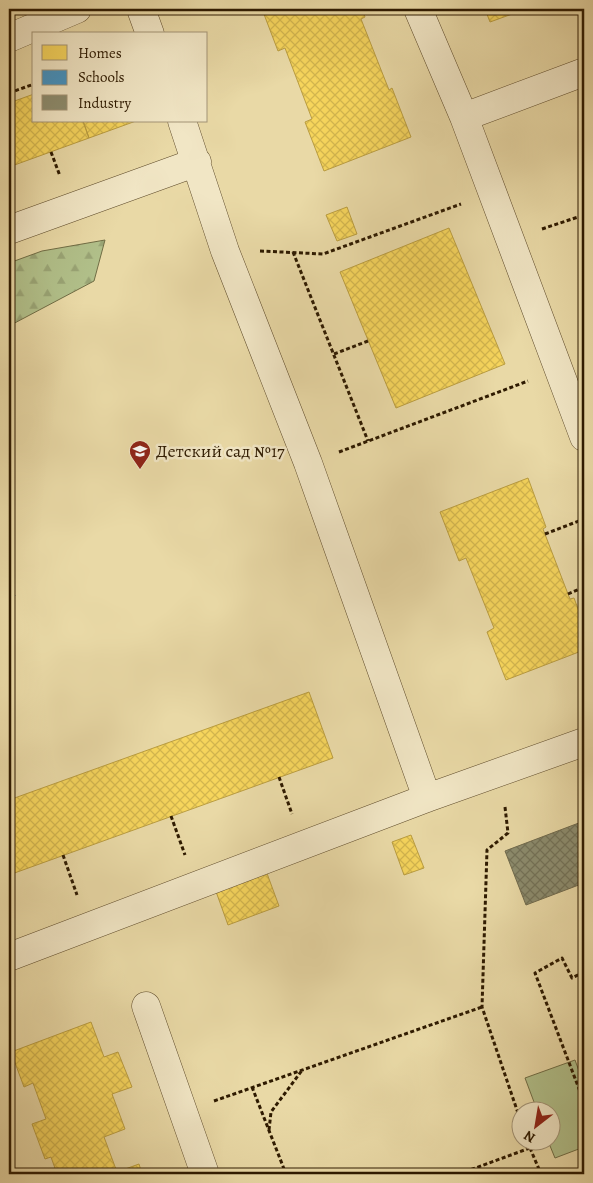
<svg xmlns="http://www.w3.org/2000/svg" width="593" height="1183" font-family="Alegreya,serif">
<defs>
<pattern id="forest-firs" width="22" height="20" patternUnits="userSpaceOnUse" patternTransform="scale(1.25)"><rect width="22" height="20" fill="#b1c08a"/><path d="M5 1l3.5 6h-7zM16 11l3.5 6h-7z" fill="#99a475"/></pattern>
<pattern id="homes-cross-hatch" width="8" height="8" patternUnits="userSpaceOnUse" patternTransform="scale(1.25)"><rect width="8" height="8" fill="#f6d55c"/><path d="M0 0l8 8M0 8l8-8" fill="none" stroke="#d3b64e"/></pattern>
<pattern id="schools-cross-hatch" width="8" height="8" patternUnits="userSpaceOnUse" patternTransform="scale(1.25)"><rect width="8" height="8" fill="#4393c3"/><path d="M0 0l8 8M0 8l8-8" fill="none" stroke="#38779c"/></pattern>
<pattern id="industry-cross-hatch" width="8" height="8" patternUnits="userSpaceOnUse" patternTransform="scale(1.25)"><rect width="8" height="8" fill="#8c8c6e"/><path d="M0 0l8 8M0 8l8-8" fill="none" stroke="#737258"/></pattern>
</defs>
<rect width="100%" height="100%" fill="#e9d9a6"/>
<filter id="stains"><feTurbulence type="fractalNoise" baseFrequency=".004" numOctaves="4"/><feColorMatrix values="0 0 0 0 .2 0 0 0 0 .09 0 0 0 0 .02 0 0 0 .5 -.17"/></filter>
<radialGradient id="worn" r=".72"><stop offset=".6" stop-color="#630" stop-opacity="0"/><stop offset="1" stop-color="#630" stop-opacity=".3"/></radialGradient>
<path fill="url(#forest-firs)" stroke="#706d45" d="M105 240 94 281 9 326V263L42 251Z"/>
<path fill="#b1c08a" stroke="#706d45" d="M575 1060 584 1085V1147L555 1158 548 1141 550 1140V1110H537L525 1078Z"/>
<path fill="url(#homes-cross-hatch)" stroke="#ba9d40" d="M262 9H362L365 17 361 19 389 90 392 88 411 137 324 171 305 122 312 119 285 48 278 51Z
M485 9H526L490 22Z
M34 94V121H83L89 138 9 167V103Z
M83 121H136L89 138Z
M347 207 357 234 337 241 326 215Z
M449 228 505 364 396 408 340 272Z
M528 478 546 527 543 529 568 594 570 599 574 598 584 625V650L506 680 487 632 494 628 466 558 459 561 440 512Z
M309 692 333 758 9 875V800Z
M411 835 424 868 404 875 392 842Z
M265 868 279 906 228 925 214 886Z
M91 1022 104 1057 118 1052 132 1087 112 1094 125 1129 104 1137 117 1172 139 1164 142 1174H57L51 1157 45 1159 32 1124 46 1119 33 1083 24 1087 11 1052Z"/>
<path fill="url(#schools-cross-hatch)" stroke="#3d6f88" d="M9 580 15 596 9 598Z"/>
<path fill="url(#industry-cross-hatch)" stroke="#706a4d" d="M584 821V883L526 905 505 851Z"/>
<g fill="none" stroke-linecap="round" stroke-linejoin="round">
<g stroke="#5d4a2a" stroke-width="29">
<path id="minor" d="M141 9 150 34
M418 9 464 117
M9 38 77 9
M584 72 464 117 584 437
M182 121 225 251 308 463 427 798
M9 230 197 162
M9 957 427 798 584 742
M146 1006 205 1174"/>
</g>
<path stroke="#2e1a00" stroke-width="3" stroke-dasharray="4 2.5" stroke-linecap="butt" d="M9 93 34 84
M51 152 60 176
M542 229 584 215
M260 251 323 254 461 204
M293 252 368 441
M334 354 368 341
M339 452 528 381
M545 534 584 519
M568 594 584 587
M279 777 292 814
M505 807 508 833 487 850 482 1007 520 1119
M171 816 185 855
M63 855 77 895
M584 972 572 978 562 958 535 973 584 1102
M252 1087 286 1174
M214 1101 482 1007
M269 1130 271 1112 303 1069
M530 1148 541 1174
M459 1174 530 1148 528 1140"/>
<use href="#minor" stroke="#f1e6c5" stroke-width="28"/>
</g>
<defs>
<g id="school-pin" transform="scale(1.125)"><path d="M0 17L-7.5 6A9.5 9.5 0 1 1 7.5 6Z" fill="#8f2418" stroke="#f1e6c5"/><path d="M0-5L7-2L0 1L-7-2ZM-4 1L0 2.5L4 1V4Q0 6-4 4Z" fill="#fff"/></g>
</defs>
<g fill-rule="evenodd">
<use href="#school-pin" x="140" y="451"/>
</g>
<g text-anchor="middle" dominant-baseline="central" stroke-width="5" stroke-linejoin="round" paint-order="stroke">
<g font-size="18" fill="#2e1a00" stroke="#f1e6c5" text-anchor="start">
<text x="156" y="451">Детский сад №17</text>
</g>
</g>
<rect width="593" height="1183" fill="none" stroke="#e9d9a6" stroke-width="30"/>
<rect x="10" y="10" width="573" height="1163" fill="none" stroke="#2e1a00" stroke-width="2.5"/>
<rect x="15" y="15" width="563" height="1153" fill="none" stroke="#2e1a00"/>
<rect x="32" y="32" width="175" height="90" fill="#f1e6c5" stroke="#a39476"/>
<rect x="42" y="45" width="25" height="15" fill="#f6d55c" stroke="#a39476"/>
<text x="78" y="58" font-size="15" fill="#2e1a00">Homes</text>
<rect x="42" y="70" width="25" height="15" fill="#4393c3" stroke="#a39476"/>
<text x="78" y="82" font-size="15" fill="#2e1a00">Schools</text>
<rect x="42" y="95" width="25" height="15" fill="#8c8c6e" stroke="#a39476"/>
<text x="78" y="108" font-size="15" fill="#2e1a00">Industry</text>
<g transform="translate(536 1126) rotate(211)"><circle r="24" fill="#f1e6c5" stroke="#a39476"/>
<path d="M0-4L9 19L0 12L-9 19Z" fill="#8f2418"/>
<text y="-8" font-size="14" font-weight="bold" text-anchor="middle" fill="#2e1a00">N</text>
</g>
<rect width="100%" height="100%" filter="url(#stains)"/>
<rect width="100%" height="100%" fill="url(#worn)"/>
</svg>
